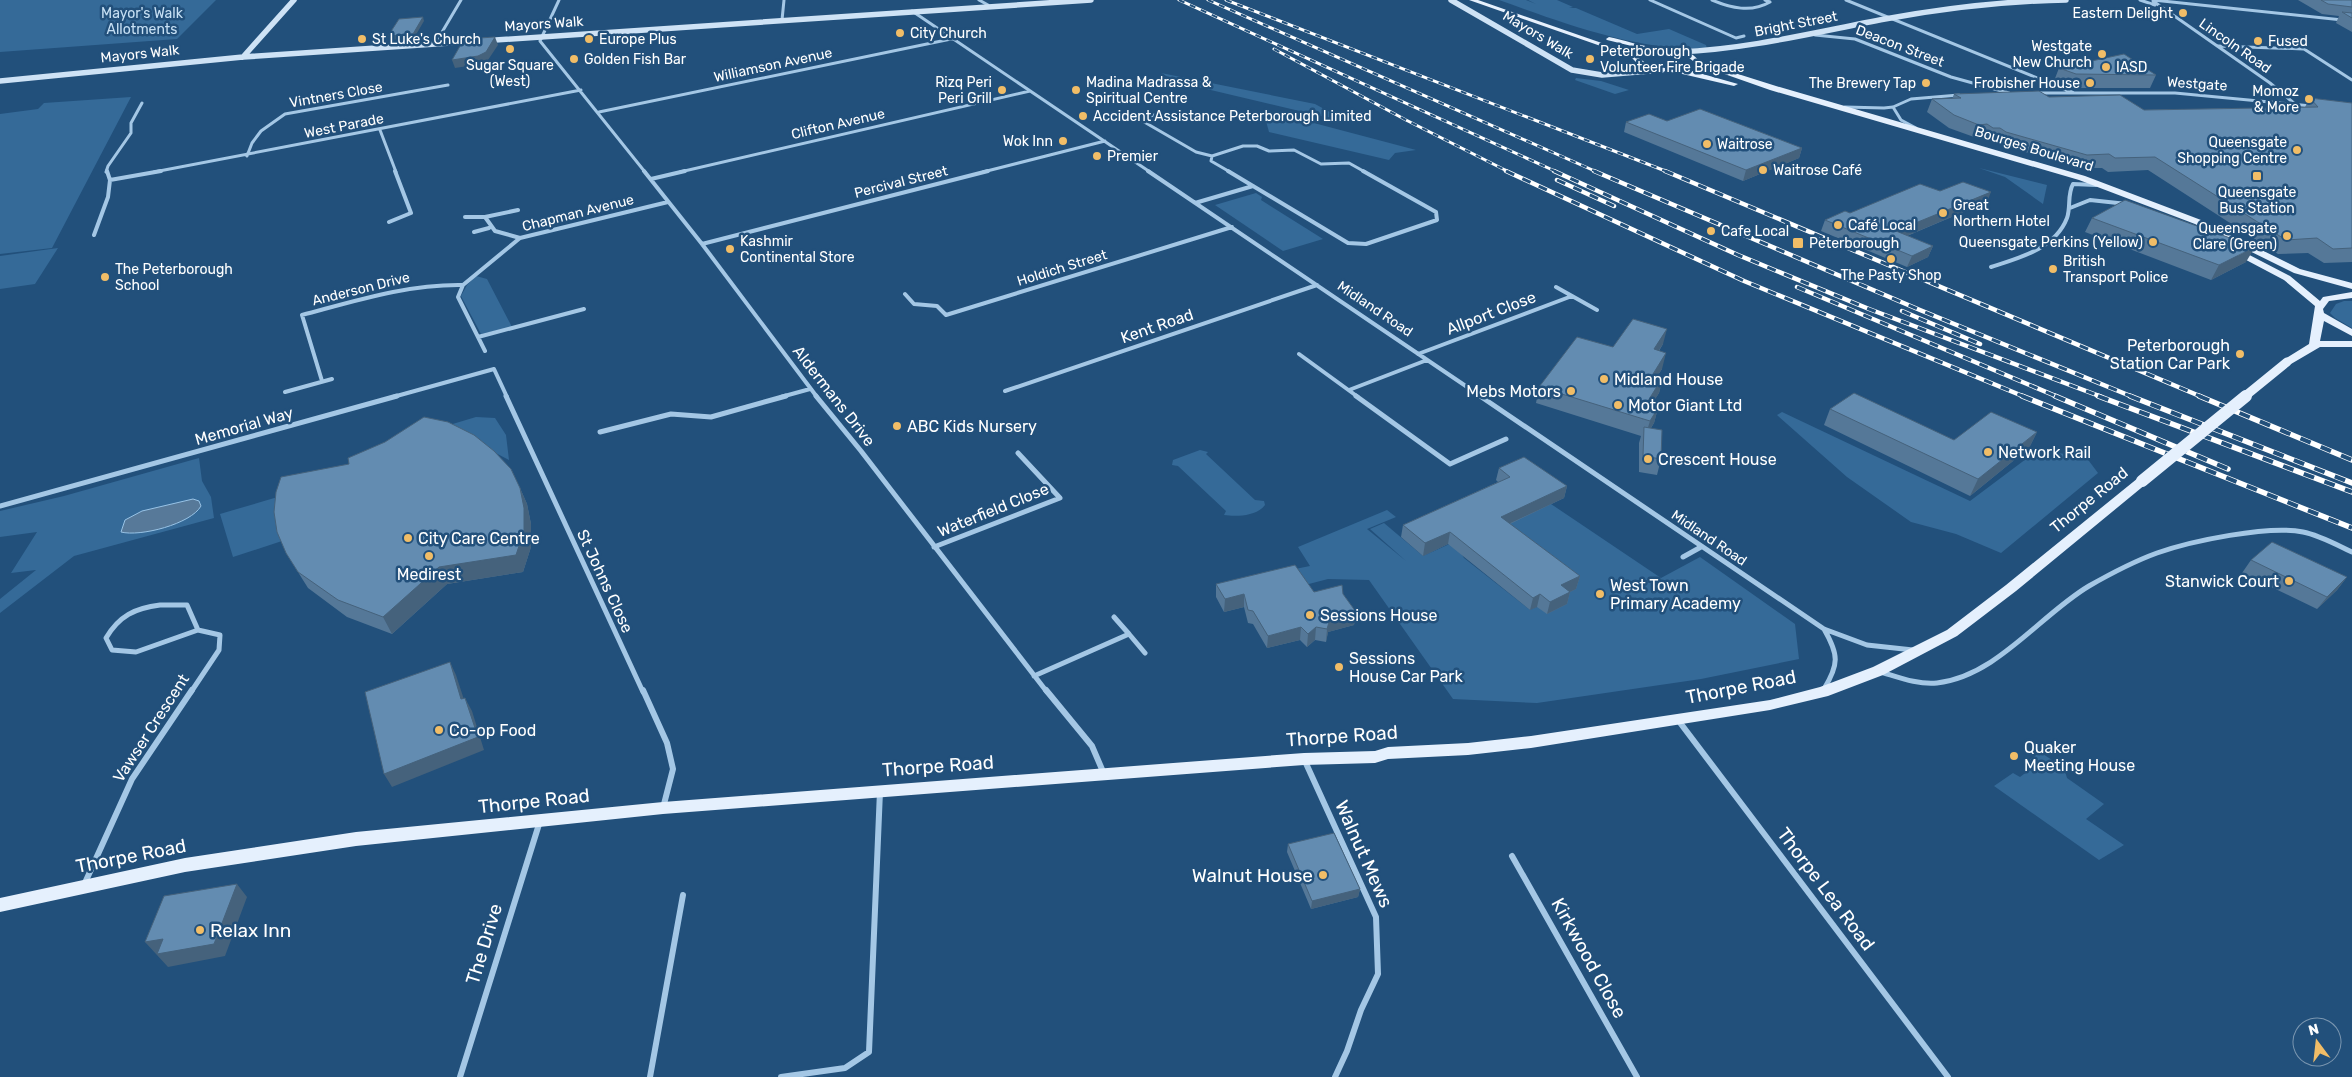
<svg xmlns="http://www.w3.org/2000/svg" width="2352" height="1077" font-family="Rubik,sans-serif">
<rect width="100%" height="100%" fill="#22507b"/>
<path fill="#356a98" d="M0 0H216L177 39 0 52Z
M1499 0H1526L1536 4 1528 0H1557L1573 7 1569 8H1576L1637 34 1669 29 1706 45 1707 49C1634 50 1566 24 1499 0Z
M1161 73 1315 104 1350 123 1177 82Z
M1576 78 1601 81 1629 90 1615 94 1575 80Z
M131 97 52 248 0 254V114L38 109 44 103Z
M1264 114 1310 122 1416 150 1395 153 1389 160 1269 132Z
M1979 168 2047 185 2043 204 2005 177Z
M1256 193 1262 197 1261 200 1323 239 1283 251 1215 205Z
M58 248 35 284 0 289V256Z
M476 276 487 279 512 327 481 334 461 296 467 285Z
M2344 301H2352V328L2335 318 2330 313 2336 304Z
M1782 412 1970 501 2038 450 2086 457 2098 473 2001 553 1956 534 1911 522 1847 477 1777 415Z
M476 417 495 418 506 435 509 460 484 447 436 429Z
M1200 450 1208 452 1206 454 1255 500 1264 501 1265 505C1257 516 1237 517 1224 515L1226 511 1178 466 1172 465 1173 460Z
M199 458 202 481 211 497 214 518 74 556 0 613V599L36 570 11 573 37 532 0 537V511L64 496Z
M281 496 282 541 233 557 220 514Z
M1551 504 1661 578 1700 557 1795 624 1799 659 1701 679 1537 703 1453 699 1369 580 1328 579 1305 585 1295 569 1310 566 1298 547 1387 510 1396 517 1367 529 1406 561 1370 529 1384 523 1423 556 1454 542 1464 558 1530 610 1537 607 1498 529Z
M2040 752 2064 768 2067 778 2104 804 2086 819 2124 845 2099 860 1994 786 2013 773 2020 777 2032 768 2025 763Z"/>
<path fill="#577999" stroke="#98c3e6" d="M193 499 199 501 201 506C191 524 140 537 121 532L125 520 142 511Z"/>
<g fill="none" stroke-linecap="round" stroke-linejoin="round">
<path stroke="#a4c7e5" stroke-width="3" d="M559 0 540 41 645 172
M979 0 988 5
M1650 0 1736 38 1744 36
M1712 0C1731 8 1751 13 1770 2L1765 0
M1846 0 2074 93
M2140 0 2155 5
M2153 0 2352 21
M2153 1 2270 83 2295 104
M912 11 1150 172
M782 20 784 0
M1815 35 1855 39 1951 77 2009 93
M435 44 461 0
M2218 46 2304 49 2352 80
M2037 93H2175L2311 106
M1845 107 1884 108 1893 107 1911 99 1959 95
M1893 107 1901 120 1916 128
M599 112 951 39
M1127 112 1196 152 1212 156
M1139 119 1154 115
M380 130 396 172
M247 156 252 143 261 131 285 114 448 85
M106 172 108 166 131 133V123L142 103
M154 172 581 90
M680 172 1030 91
M983 172 1105 141
M1230 172 1211 161 1212 156 1243 146H1257L1269 151 1294 150 1321 164 1349 163 1365 172"/>
<path stroke="#a4c7e5" stroke-width="4" d="M644 171 702 244 817 397
M1148 171 1482 397
M1228 171 1253 186
M651 179 685 171
M110 180 161 171
M1253 186 1348 243 1366 244 1437 220 1436 212 1363 171
M1195 203 1253 186
M2070 208 2090 200 2127 204
M465 217H485L518 210
M485 217 495 231 520 238
M389 222 411 213 395 171
M474 232 489 228
M94 235 108 197 110 180 107 171
M702 244 988 171
M1991 267C2019 258 2055 249 2067 218 2071 207 2067 195 2073 184L2096 185
M1556 287 1597 310
M905 294 914 304 937 306 946 315 1232 227
M478 337 584 309
M485 351 458 297 463 285 520 238 668 202
M1299 354 1358 397
M1418 354 1572 296
M322 381 302 315C355 301 407 284 463 285
M1349 390 1427 360
M1005 391 1317 285
M285 392 332 379
M393 397 494 369 507 397
M781 397 810 389"/>
<path stroke="#a4c7e5" stroke-width="5" d="M506 396 643 692
M816 396 861 451 1047 692
M1356 396 1450 464 1506 439
M1480 396 1824 629 1867 645 1913 650
M600 432 671 414 711 417 786 396
M0 506 397 396
M934 547 1060 498 1018 453
M1683 557 1701 547
M160 605H187L198 630 136 652 112 650 106 638C119 616 135 608 160 605Z
M1824 629C1839 655 1839 664 1824 689
M1129 634 1145 653
M1881 672C1898 677 1918 685 1937 683 1997 676 2040 615 2089 586 2110 574 2135 561 2157 553 2191 541 2268 525 2303 532 2319 535 2337 545 2352 552
M1034 676 1129 634 1114 617
M191 692 219 650 220 635 198 630"/>
<path stroke="#a4c7e5" stroke-width="6" d="M643 690 667 743 673 769 663 808
M1046 690 1092 746 1104 774
M1678 720 1948 1077
M1304 759 1376 917 1378 974 1361 1010 1347 1051 1335 1077
M1512 856 1637 1077
M84 885 132 779 192 690
M460 1077 540 821
M650 1077 683 895
M781 1077 845 1068 869 1052 880 791"/>
<path stroke="#cee2f5" stroke-width="5.5" d="M1451 0 1572 70 1602 75 1662 70
M1679 52C1749 49 1816 32 1885 19 1945 8 2005 1 2066 0
M243 57 294 0
M0 81 243 57 1091 0"/>
<path fill="#e5f0fd" fill-rule="evenodd" d="M1469 0H1478L1619 49 1636 56 1647 64 1669 69H1685L1738 84 1734 86 1678 73 1642 68 1632 58 1615 51Z
M1609 37C1624 40 1641 46 1656 48 1673 49 1689 47 1700 62L1776 86 2085 176 2201 220 2300 269 2352 283V289L2294 273 2195 224 2079 180 1770 90 1696 64C1681 47 1662 54 1643 52L1642 51 1644 49 1607 40 1606 39Z
M2234 247 2290 276 2320 301 2323 297 2352 292V298L2329 301 2323 309 2324 313 2352 329V336L2324 321 2320 341H2352V347H2320L2291 364H2283V360L2309 344 2315 306 2284 280 2231 252V248Z
M2142 477 2146 478 2148 481 2146 484 2016 591 1957 636 1883 675 1828 696 1770 710 1531 748 1468 755 1388 759 1375 763 1304 765 663 814 356 846 185 872 0 912V898L185 858 356 832 663 802 1304 753 1375 751 1388 747 1468 743 1531 736 1770 700 1820 687 1873 667 1947 630 2006 585 2138 478Z"/>
<g stroke="#fff" stroke-width="3">
<path id="rail-far2" d="M1179 0 1557 172
M1208 0 1597 172
M1226 0 1668 172
M1274 49 1406 120 1509 172"/>
</g>
<g stroke="#fff" stroke-width="4.5">
<path id="rail-far1" d="M1506 171 1744 281 2025 397
M1554 171 1738 255 1869 309 2102 397
M1594 171 1920 310 2133 397
M1665 171 2202 397
M1557 180 1614 206
M1797 287 2058 397
M1902 311 1980 344"/>
</g>
<g stroke="#fff" stroke-width="5.5">
<path id="rail" d="M2022 396 2352 528
M2055 396 2228 469
M2098 396 2352 492
M2130 396 2352 483
M2199 396 2352 460"/>
</g>
<use href="#rail-far2" stroke="#22507b" stroke-width="2" stroke-dasharray="6" stroke-linecap="butt"/>
<use href="#rail-far1" stroke="#22507b" stroke-width="3" stroke-dasharray="9" stroke-linecap="butt"/>
<use href="#rail" stroke="#22507b" stroke-width="4" stroke-dasharray="11" stroke-linecap="butt"/>
<path stroke="#e5f0fd" stroke-width="9" d="M2244 397 2287 362"/>
<path stroke="#e5f0fd" stroke-width="12" d="M2142 481 2246 396"/>
</g>
<path fill="#557898" d="M2298 0H2352V32L2336 23 2339 16 2322 14Z
M2059 68 2156 75 2150 88H2070L2054 81Z
M1954 94 2049 97 2144 110 2305 107 2310 98 2352 103V262L2324 263 2308 253 2278 254 2148 170 2108 172 2102 168H2080L2001 145 1994 141H1988L1982 137H1974L1949 128 1927 112 1932 99H1952Z
M1667 121 1802 148 1799 158 1743 181 1624 132 1626 122Z
M1940 191 1987 202 1907 236 1933 246 1928 257 1907 267 1821 231 1825 220 1850 213Z
M2092 218 2246 262 2211 280 2085 232Z
M1663 344 1659 351 1662 369 1658 375 1663 377 1659 393 1651 405 1658 408 1654 423 1651 428 1661 459 1657 475 1639 472V443L1641 436 1536 403 1539 387 1613 347Z
M1830 409 1954 440 2037 432 2029 448 1970 496 1824 425Z
M349 464 520 488 527 504 531 524V547L523 572 447 584 392 634 347 617 308 588 286 553Z
M1499 468 1567 486 1564 498 1510 524 1580 576 1576 589 1570 592 1567 604 1547 614 1537 607 1530 610 1448 544 1423 556 1401 537 1403 525 1498 482 1496 480Z
M2251 560 2347 577 2337 590 2317 609 2242 573Z
M1216 584 1343 594 1356 612 1354 625 1328 632 1326 642 1315 640 1307 647 1300 640 1267 648 1253 624 1248 623 1244 607 1224 612 1216 597Z
M1288 844 1360 889 1358 897 1311 909 1287 852Z"/>
<path fill="#45627c" d="M423 17 424 21 414 38 390 40 388 36Z
M495 37 498 45 488 60 481 64 455 68 452 60Z
M1802 148 1799 158 1743 181 1746 170Z
M1991 192 1987 202 1892 242 1896 231Z
M1933 246 1928 257 1907 267 1912 256Z
M2255 247 2246 262 2211 280 2219 265Z
M1667 329 1663 344 1649 365 1654 349Z
M1666 353 1662 369 1648 389 1653 374Z
M1663 377 1659 393 1642 420 1646 404Z
M1658 408 1654 423 1645 437 1650 421Z
M2037 432 2029 448 1970 496 1978 479Z
M1567 486 1564 498 1498 529 1501 517Z
M520 488 527 504 531 524V547L523 572 447 584 392 634 383 617 439 567Z
M1450 532 1448 544 1423 556 1425 543Z
M1580 576 1576 589 1570 592 1567 604 1547 614 1550 602 1561 585Z
M2347 577 2337 590 2317 609 2327 597Z
M1244 594V607L1224 612 1225 599Z
M1540 594 1537 607 1530 610 1533 598Z
M1356 612 1354 625 1328 632 1326 642 1327 629 1330 619Z
M1301 627 1300 640 1267 648 1268 636Z
M1316 627 1315 640 1307 647 1308 634Z
M450 662 456 675 468 712 461 699Z
M465 698 472 711 484 750 392 787 384 774Z
M237 884 247 897 225 956 168 967 145 942Z
M1360 889 1358 897 1311 909 1312 901Z"/>
<path fill="#638cb1" stroke="#45627c" d="M2321 0H2352V7L2328 4Z
M2342 12 2352 13V18Z
M423 17 413 34 388 36 399 19Z
M495 37 486 52 478 56 452 60 464 39Z
M2124 54 2156 75 2076 74 2059 68Z
M2039 91 2049 97 2120 95 2144 110 2318 107 2310 98 2352 103V248L2333 249 2317 238 2286 240 2155 157 2115 158 2109 154 2087 155 2006 132 2000 128H1993L1987 124 1979 125 1954 115 1932 99 1961 98 1954 94Z
M1700 109 1802 148 1746 170 1626 122 1649 114 1667 121Z
M1963 182 1991 192 1896 231 1933 246 1912 256 1825 220 1845 211 1850 213 1920 184 1940 191Z
M2125 200 2255 247 2219 265 2092 218Z
M1633 319 1667 329 1654 349 1666 353 1653 374 1663 377 1646 404 1658 408 1650 421 1539 387 1577 337 1613 347Z
M1854 393 1954 440 1991 412 2037 432 1978 479 1830 409Z
M424 417 448 422 474 435 494 451 511 469 520 488 524 508V531L516 555 439 567 383 617 338 600 298 572 286 553 277 532 274 512 276 492 281 477 349 464 348 458 385 442Z
M1644 427 1662 430 1661 459 1643 456Z
M1524 457 1567 486 1501 517 1580 576 1561 585 1570 592 1550 602 1540 594 1533 598 1450 532 1425 543 1403 525 1510 477 1499 468Z
M2272 542 2347 577 2327 597 2251 560Z
M1295 565 1314 592 1342 585 1343 594 1356 612 1330 619 1327 629 1316 627 1308 634 1301 627 1268 636 1253 611 1248 610 1244 594 1225 599 1216 584Z
M450 662 461 699 465 698 478 737 384 774 365 692Z
M1334 833 1360 889 1312 901 1288 844Z
M237 884 214 944 157 954 163 939 145 942 164 896Z"/>
<g fill="#f1bd67" stroke="#22507b" stroke-width="2">
<circle cx="2183" cy="13" r="5"/>
<circle cx="900" cy="33" r="5"/>
<circle cx="362" cy="39" r="5"/>
<circle cx="589" cy="39" r="5"/>
<circle cx="2258" cy="41" r="5"/>
<circle cx="510" cy="49" r="5"/>
<circle cx="2102" cy="54" r="5"/>
<circle cx="574" cy="59" r="5"/>
<circle cx="1590" cy="59" r="5"/>
<circle cx="2106" cy="67" r="5"/>
<circle cx="1926" cy="83" r="5"/>
<circle cx="2090" cy="83" r="5"/>
<circle cx="1002" cy="90" r="5"/>
<circle cx="1076" cy="90" r="5"/>
<circle cx="2309" cy="99" r="5"/>
<circle cx="1083" cy="116" r="5"/>
<circle cx="1063" cy="141" r="5"/>
<circle cx="1707" cy="144" r="5"/>
<circle cx="2297" cy="150" r="5"/>
<circle cx="1097" cy="156" r="5"/>
<circle cx="1763" cy="170" r="5"/>
<rect x="2252" y="171" width="10" height="10" rx="2.5"/>
<circle cx="1943" cy="213" r="5"/>
<circle cx="1838" cy="225" r="5"/>
<circle cx="1711" cy="231" r="5"/>
<circle cx="2287" cy="236" r="5"/>
<circle cx="2153" cy="242" r="5"/>
<rect x="1792" y="237" width="12" height="12" rx="2.5"/>
<circle cx="730" cy="249" r="5"/>
<circle cx="1891" cy="259" r="5"/>
<circle cx="2053" cy="269" r="5"/>
<circle cx="105" cy="277" r="5"/>
<circle cx="2240" cy="354" r="5"/>
<circle cx="1604" cy="379" r="5"/>
<circle cx="1571" cy="391" r="5"/>
<circle cx="1618" cy="405" r="5"/>
<circle cx="897" cy="426" r="5"/>
<circle cx="1988" cy="452" r="5"/>
<circle cx="1648" cy="459" r="5"/>
<circle cx="408" cy="538" r="5"/>
<circle cx="429" cy="556" r="5"/>
<circle cx="2289" cy="581" r="5"/>
<circle cx="1600" cy="594" r="5"/>
<circle cx="1310" cy="615" r="5"/>
<circle cx="1339" cy="667" r="5"/>
<circle cx="439" cy="730" r="5"/>
<circle cx="2014" cy="756" r="5"/>
<circle cx="1323" cy="875" r="5"/>
<circle cx="200" cy="930" r="5"/>
</g>
<g text-anchor="middle" dominant-baseline="central" stroke-width="5" stroke-linejoin="round" paint-order="stroke">
<g font-size="14" fill="#c7e0f4" stroke="#22507b">
<text x="142" y="13">Mayor's Walk<tspan x="142" dy="16">Allotments</tspan></text>
</g>
<g font-size="14" fill="#fff" stroke="#22507b" text-anchor="start">
<text x="2173" y="13" text-anchor="end">Eastern Delight</text>
<text x="910" y="33">City Church</text>
<text x="372" y="39">St Luke's Church</text>
<text x="599" y="39">Europe Plus</text>
<text x="2268" y="41">Fused</text>
<text x="2092" y="46" text-anchor="end">Westgate<tspan x="2092" dy="16">New Church</tspan></text>
<text x="1600" y="51">Peterborough<tspan x="1600" dy="16">Volunteer Fire Brigade</tspan></text>
<text x="584" y="59">Golden Fish Bar</text>
<text x="510" y="65" text-anchor="middle">Sugar Square<tspan x="510" dy="16">(West)</tspan></text>
<text x="2116" y="67">IASD</text>
<text x="992" y="82" text-anchor="end">Rizq Peri<tspan x="992" dy="16">Peri Grill</tspan></text>
<text x="1086" y="82">Madina Madrassa &amp;<tspan x="1086" dy="16">Spiritual Centre</tspan></text>
<text x="1916" y="83" text-anchor="end">The Brewery Tap</text>
<text x="2080" y="83" text-anchor="end">Frobisher House</text>
<text x="2299" y="91" text-anchor="end">Momoz<tspan x="2299" dy="16">&amp; More</tspan></text>
<text x="1093" y="116">Accident Assistance Peterborough Limited</text>
<text x="1053" y="141" text-anchor="end">Wok Inn</text>
<text x="2287" y="142" text-anchor="end">Queensgate<tspan x="2287" dy="16">Shopping Centre</tspan></text>
<text x="1717" y="144">Waitrose</text>
<text x="1107" y="156">Premier</text>
<text x="1773" y="170">Waitrose Café</text>
<text x="2257" y="192" text-anchor="middle">Queensgate<tspan x="2257" dy="16">Bus Station</tspan></text>
<text x="1953" y="205">Great<tspan x="1953" dy="16">Northern Hotel</tspan></text>
<text x="1848" y="225">Café Local</text>
<text x="2277" y="228" text-anchor="end">Queensgate<tspan x="2277" dy="16">Clare (Green)</tspan></text>
<text x="1721" y="231">Cafe Local</text>
<text x="740" y="241">Kashmir<tspan x="740" dy="16">Continental Store</tspan></text>
<text x="2143" y="242" text-anchor="end">Queensgate Perkins (Yellow)</text>
<text x="1809" y="243">Peterborough</text>
<text x="2063" y="261">British<tspan x="2063" dy="16">Transport Police</tspan></text>
<text x="115" y="269">The Peterborough<tspan x="115" dy="16">School</tspan></text>
<text x="1891" y="275" text-anchor="middle">The Pasty Shop</text>
</g>
<g font-size="14" fill="#fff" stroke="#22507b">
<text transform="translate(544 24) rotate(-4)">Mayors Walk</text>
<text transform="translate(1796 24) rotate(-11)">Bright Street</text>
<text transform="translate(1538 35) rotate(31)">Mayors Walk</text>
<text transform="translate(1900 46) rotate(21)">Deacon Street</text>
<text transform="translate(2235 46) rotate(35)">Lincoln Road</text>
<text transform="translate(140 54) rotate(-6)">Mayors Walk</text>
<text transform="translate(773 65) rotate(-12)">Williamson Avenue</text>
<text transform="translate(2197 84) rotate(4)">Westgate</text>
<text transform="translate(336 95) rotate(-10)">Vintners Close</text>
<text transform="translate(838 124) rotate(-13)">Clifton Avenue</text>
<text transform="translate(344 126) rotate(-11)">West Parade</text>
<text transform="translate(2034 149) rotate(17)">Bourges Boulevard</text>
<text transform="translate(901 182) rotate(-14)">Percival Street</text>
<text transform="translate(578 213) rotate(-14)">Chapman Avenue</text>
<text transform="translate(1062 268) rotate(-17)">Holdich Street</text>
<text transform="translate(361 289) rotate(-14)">Anderson Drive</text>
<text transform="translate(1375 309) rotate(34)">Midland Road</text>
<text transform="translate(1709 538) rotate(34)">Midland Road</text>
</g>
<g font-size="16" fill="#fff" stroke="#22507b">
<text transform="translate(1491 313) rotate(-21)">Allport Close</text>
<text transform="translate(1157 326) rotate(-19)">Kent Road</text>
<text transform="translate(834 396) rotate(52)">Aldermans Drive</text>
<text transform="translate(244 426) rotate(-16)">Memorial Way</text>
<text transform="translate(2089 500) rotate(-39)">Thorpe Road</text>
<text transform="translate(993 510) rotate(-22)">Waterfield Close</text>
<text transform="translate(605 581) rotate(65)">St Johns Close</text>
<text transform="translate(151 728) rotate(-57)">Vawser Crescent</text>
</g>
<g font-size="16" fill="#fff" stroke="#22507b" text-anchor="start">
<text x="2230" y="345" text-anchor="end">Peterborough<tspan x="2230" dy="18">Station Car Park</tspan></text>
<text x="1614" y="379">Midland House</text>
<text x="1561" y="391" text-anchor="end">Mebs Motors</text>
<text x="1628" y="405">Motor Giant Ltd</text>
<text x="907" y="426">ABC Kids Nursery</text>
<text x="1998" y="452">Network Rail</text>
<text x="1658" y="459">Crescent House</text>
<text x="418" y="538">City Care Centre</text>
<text x="429" y="574" text-anchor="middle">Medirest</text>
<text x="2279" y="581" text-anchor="end">Stanwick Court</text>
<text x="1610" y="585">West Town<tspan x="1610" dy="18">Primary Academy</tspan></text>
<text x="1320" y="615">Sessions House</text>
<text x="1349" y="658">Sessions<tspan x="1349" dy="18">House Car Park</tspan></text>
<text x="449" y="730">Co-op Food</text>
<text x="2024" y="747">Quaker<tspan x="2024" dy="18">Meeting House</tspan></text>
</g>
<g font-size="19" fill="#fff" stroke="#22507b">
<text transform="translate(1741 687) rotate(-11)">Thorpe Road</text>
<text transform="translate(1342 736) rotate(-4)">Thorpe Road</text>
<text transform="translate(938 766) rotate(-4)">Thorpe Road</text>
<text transform="translate(534 801) rotate(-6)">Thorpe Road</text>
<text transform="translate(1364 854) rotate(66)">Walnut Mews</text>
<text transform="translate(131 856) rotate(-11)">Thorpe Road</text>
<text transform="translate(1826 889) rotate(53)">Thorpe Lea Road</text>
<text transform="translate(484 944) rotate(-73)">The Drive</text>
<text transform="translate(1589 958) rotate(61)">Kirkwood Close</text>
</g>
<g font-size="19" fill="#fff" stroke="#22507b" text-anchor="end">
<text x="1313" y="875">Walnut House</text>
<text x="210" y="930" text-anchor="start">Relax Inn</text>
</g>
</g>
<g transform="translate(2317 1042) rotate(345)"><circle r="24" fill="#22507b" stroke="#7a96b0"/>
<path d="M0-4L9 19L0 12L-9 19Z" fill="#f1bd67"/>
<text y="-8" font-size="14" font-weight="bold" text-anchor="middle" fill="#ffffff">N</text>
</g>
</svg>
